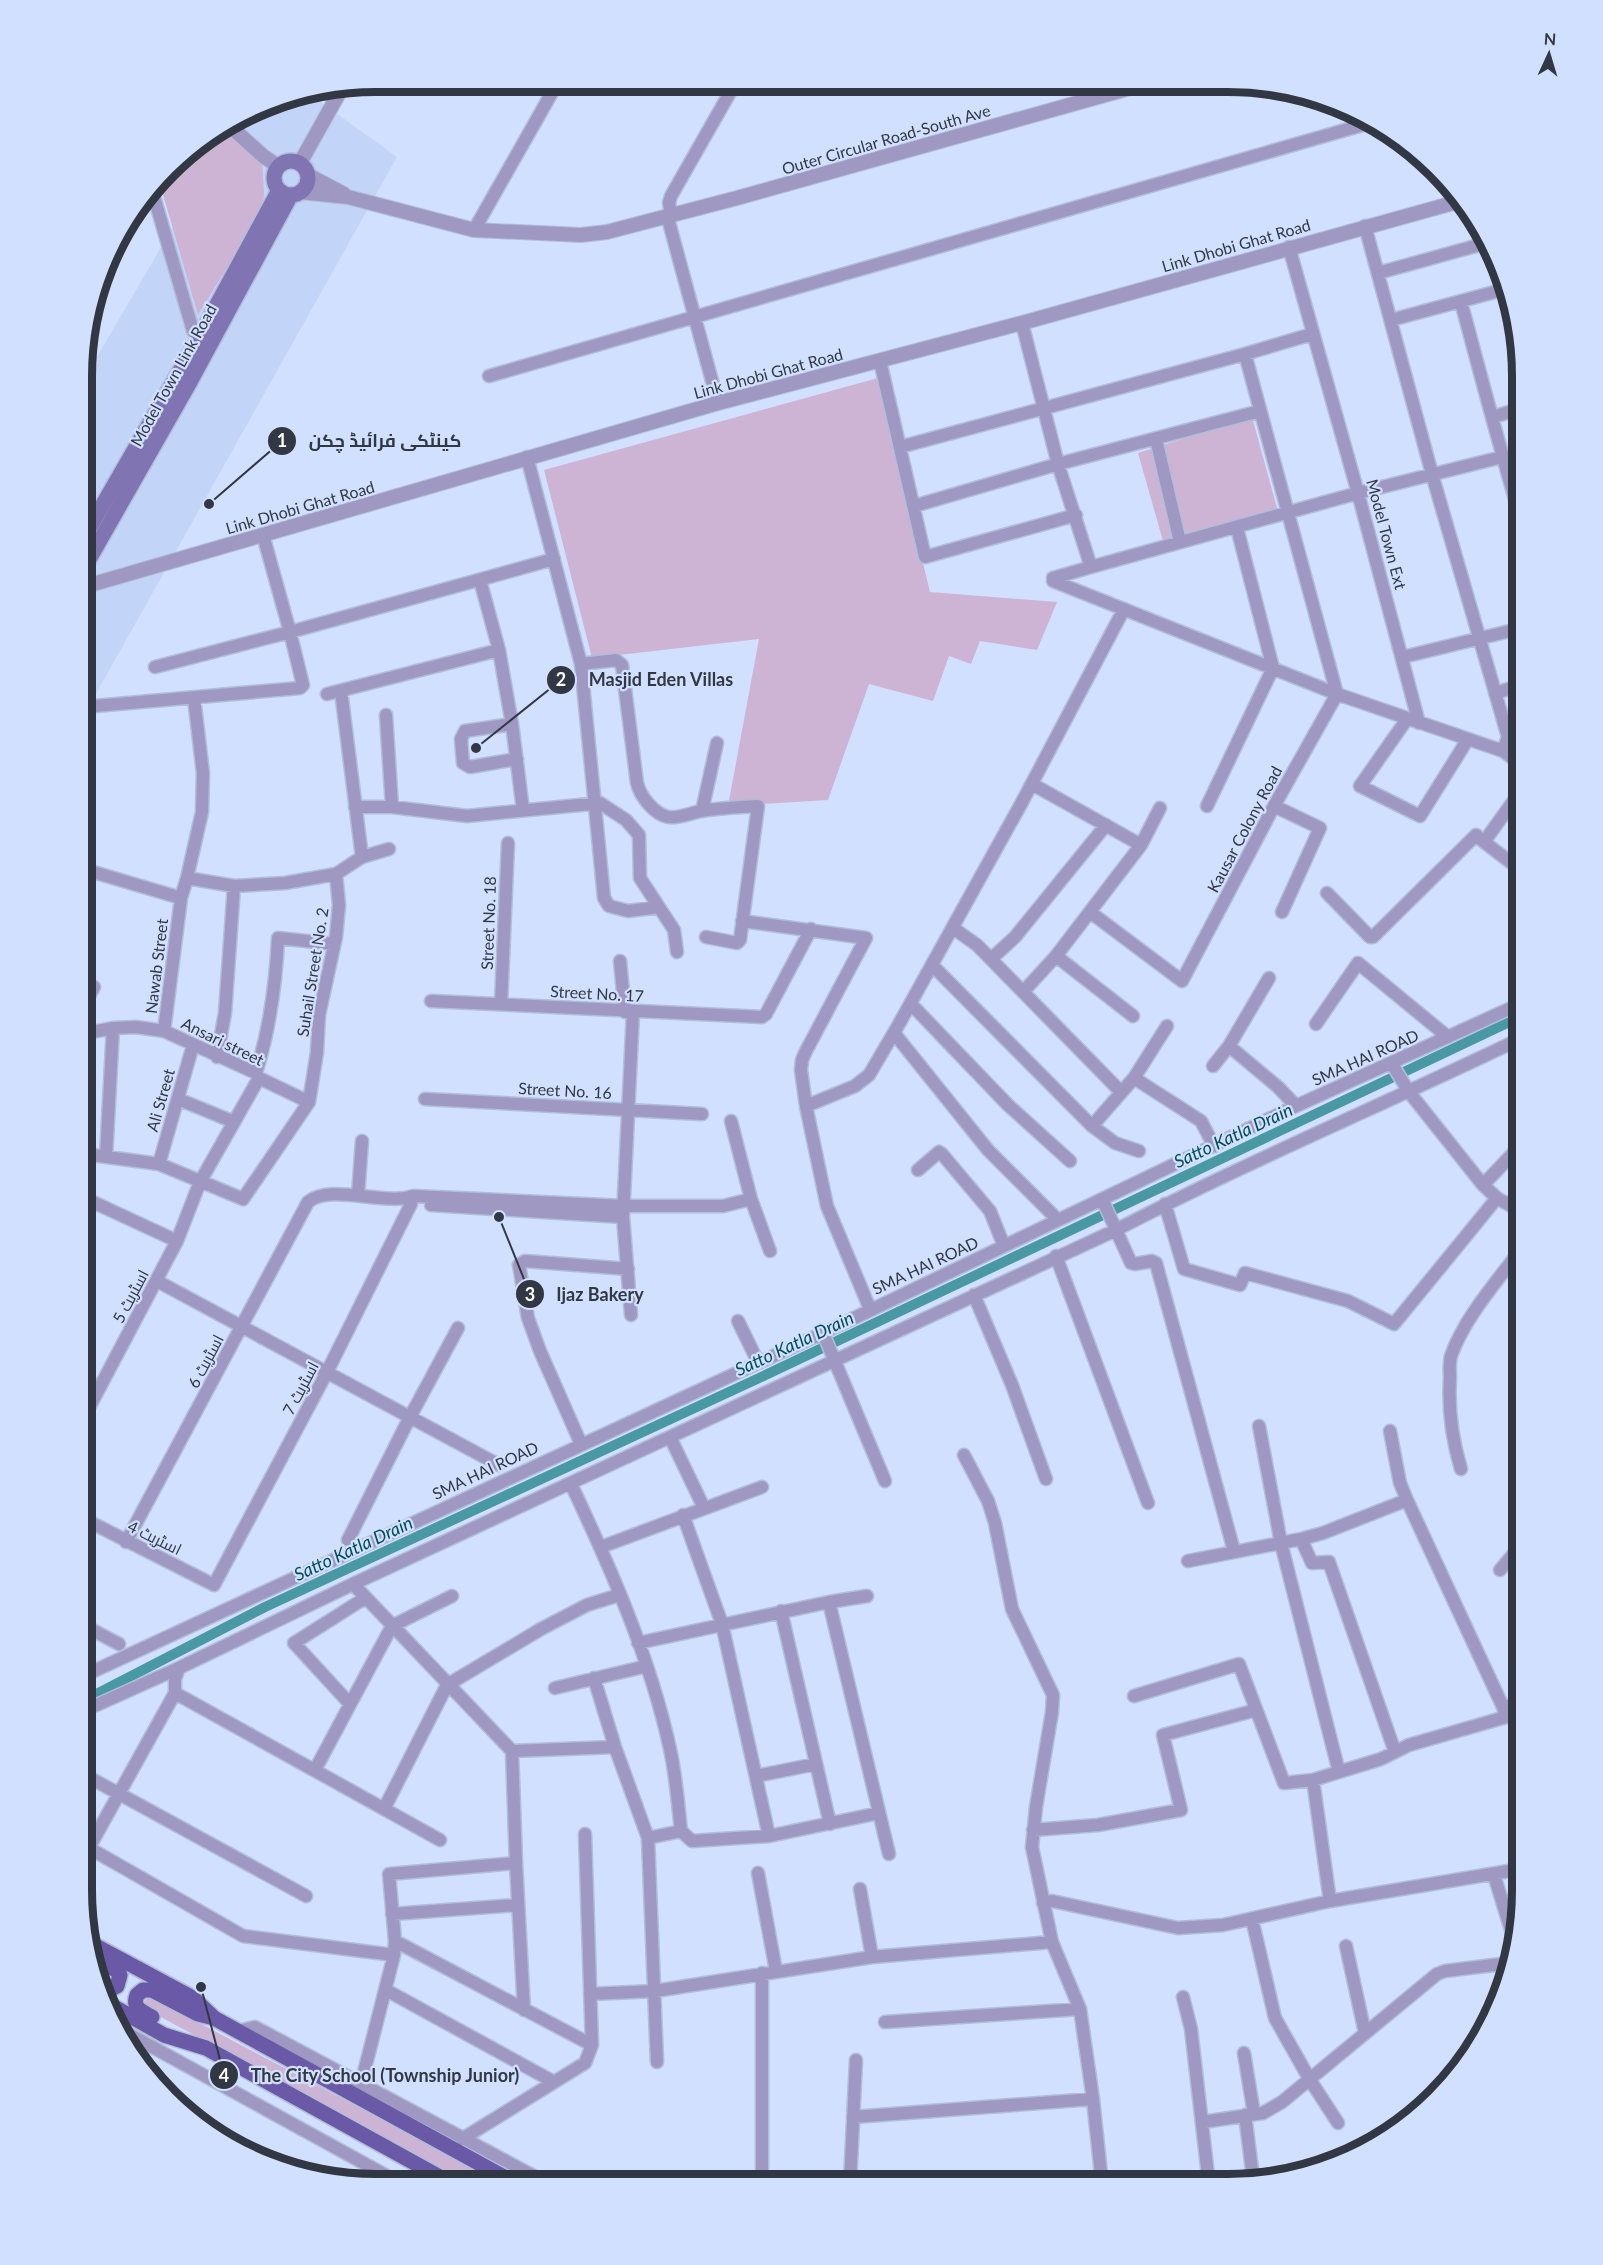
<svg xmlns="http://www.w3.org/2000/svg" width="1603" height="2265" font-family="Lato,Cairo,sans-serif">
<rect width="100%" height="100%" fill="#d1e0fe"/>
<path fill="#c2d5f9" d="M307 92 397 157 83 717 84 379 233 124 281 97Z"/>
<path fill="#ceb4d4" d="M228 127 262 161 264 193 263 208 198 315 159 181 182 154Z
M878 378 930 592 1057 602 1037 650 980 641 971 664 949 656 933 701 869 684 828 800 728 806 759 639 592 658 544 470Z
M1252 417 1277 508 1163 541 1138 453Z
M148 1998H152L500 2182H466L146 2009 143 2003Z"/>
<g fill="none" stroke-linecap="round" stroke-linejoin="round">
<path stroke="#4999a4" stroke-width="10" d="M81 1702 265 1607 757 1379 1522 1016"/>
<g stroke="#b1bed9" stroke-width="15">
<path id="minor" d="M152 190 193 331 200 336
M671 214 669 203 671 196 736 82
M667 215 718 403
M1365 226 1432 474 1508 737 1503 751
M474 230 558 82
M1289 247 1358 493 1419 723
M1378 273 1490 242
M1461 302C1481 376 1500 450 1522 523
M1391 320 1502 290
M1022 323 1058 464 1091 567
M880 361 925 557 1076 515
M489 376 1373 122
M1493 417 1522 408
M1156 439 1180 542
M900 447 1245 354 1312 334
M527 457 581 664 604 898 609 906 628 911 659 907
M914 506 1058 464 1260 411
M263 535 290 632 554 559
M480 580 499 650 512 724 523 810
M1053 581 1337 694 1503 751 1522 765
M1053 581V578L1091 567 1358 493 1502 457
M1403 657 1522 628
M581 664 616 660 622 665 637 783C640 796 654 814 668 817 678 819 691 813 701 811 720 808 739 807 758 806L740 940 737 943 706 937
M341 691 362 857
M1495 693 1522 685
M327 694 499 650
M83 707 300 688 303 685 290 632 155 667
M386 715 392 807
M1407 719 1360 786 1420 816 1468 739
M512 724 465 731 461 739 463 763 470 767 517 759
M1508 737 1522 733
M1032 784 1141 845
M1207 806 1273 668 1237 528
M1274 806 1320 828 1282 912
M355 807H392L467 816 600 803 626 820 639 835 640 878 674 930 677 952
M702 811 717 743
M1484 842 1522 871
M83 869 181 898 164 1031
M187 878 202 812 203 773 194 698
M1327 893 1370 937H1373L1476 835 1484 842 1522 789
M181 898 187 878 234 886 285 883 336 874 362 857 389 849
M1090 912 1182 981 1274 806 1337 694 1245 354
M742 921 866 938 806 1051 802 1060 801 1070 806 1106 827 1206 870 1309
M953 928 977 945 1121 1092
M1056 956 1133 1016
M991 959 1015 937 1106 825
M620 961 625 1012
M932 965 1092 1126 1115 1143 1139 1151
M1023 992 1056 956 1141 845 1160 808
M431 1001 762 1017 766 1014 811 929
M501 1004 508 843
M911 1004 1008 1105 1070 1161
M82 1008 94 987
M1316 1024 1358 963 1448 1037
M894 1033 988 1150 1058 1220
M82 1034 113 1028 136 1027 164 1031 256 1073 259 1078 309 1102
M1229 1046 1278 1087 1296 1106
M217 1057 225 1013 234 886
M1392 1064 1409 1092 1483 1185 1497 1198 1522 1212
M1213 1066 1229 1046 1269 978
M256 1073C269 1031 276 982 278 938L334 944
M1134 1078 1201 1121 1214 1146
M178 1099 234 1122
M425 1099 702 1114
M806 1106 855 1086 869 1075 899 1024 1021 804 1124 609
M731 1121 751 1199 770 1251
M1092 1126 1134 1078 1167 1026
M85 1154 159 1164 243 1199 309 1102 317 1052 319 1015 336 937 339 905 336 874
M106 1157 113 1028
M159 1164 193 1045
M918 1170 939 1152 942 1154 990 1211 1004 1246
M1483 1185 1522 1144
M358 1195 362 1141
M82 1197 177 1241
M1102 1199 1131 1263 1135 1264 1152 1261 1156 1263 1234 1551
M1165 1204 1184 1269 1240 1285 1245 1273 1348 1301 1394 1324 1497 1198
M431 1205 623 1217
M1056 1256 1148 1503
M157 1281 499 1465
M974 1295 1012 1385 1046 1479
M631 1315 623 1217 633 1012
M738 1321 758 1362
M823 1333 885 1481
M82 1421 177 1241 200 1182 259 1078
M1259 1426 1281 1543 1339 1772
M670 1437 704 1508
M581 1444 540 1351 528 1318 519 1265 525 1261 628 1269
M964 1455 988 1501 995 1523 1012 1609 1053 1695 1052 1712 1036 1807 1032 1847 1052 1942 1080 2009 1093 2099 1102 2184
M1461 1469C1452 1439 1448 1410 1450 1379 1450 1371 1449 1363 1451 1356 1464 1318 1498 1280 1522 1248
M571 1484C611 1569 650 1657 670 1749 676 1776 678 1804 681 1831
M683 1515 722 1624 769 1836
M82 1518 214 1585 327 1372 411 1204
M1301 1539 1312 1563 1329 1562 1395 1752
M348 1540 410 1417 458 1328
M126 1542 308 1202C331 1183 385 1206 413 1196L624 1206H723L751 1199
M601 1547 762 1487
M1188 1561 1301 1539 1323 1533 1407 1500
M1500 1570 1521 1545
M353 1584 512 1751 516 1863 524 2010
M829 1602 889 1854
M781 1611 830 1824
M81 1624 119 1644
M638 1643 829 1602 867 1596
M81 1677 823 1333 1296 1106 1522 1003
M594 1678 615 1747 648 1838 657 2062
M555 1688 647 1666
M175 1693V1679L179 1668 353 1584 1116 1230C1249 1161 1387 1103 1522 1038
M1134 1696 1239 1664 1284 1783 1313 1780
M350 1704 294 1643 365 1598
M1503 1707 1521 1704
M81 1712 179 1668
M512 1751 615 1747
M315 1770 392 1626 452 1596
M81 1773 306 1896
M756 1776 816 1764
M384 1809 447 1685 541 1629 587 1605 619 1595
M1033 1830 1098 1825 1181 1810 1163 1735 1256 1710
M648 1838 681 1831 692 1841 769 1836 879 1813
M89 1848 243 1936 394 1955
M81 1862 175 1693 440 1840
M758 1873 776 1971
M1494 1875 1515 1943
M860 1889 872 1957
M1330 1901 1313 1780 1381 1759 1409 1745 1506 1717 1503 1707 1407 1500 1400 1483 1390 1431
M1043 1903 1052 1901 1178 1928 1223 1925 1330 1901 1521 1869
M392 1914 518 1905
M1252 1919 1275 2018 1310 2080 1338 2123
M395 1941 592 2045
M1346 1946 1365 2033
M762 1973V2183
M386 1990 554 2082
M590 1994 655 1991 872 1957 1052 1942
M1183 1997 1191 2029 1209 2184
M885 2022 1080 2009
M116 2027 398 2182
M238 2031 255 2027 545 2182
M1244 2053 1254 2114
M361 2084 394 1955 395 1941 389 1874 516 1863
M1245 2115 1253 2178
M853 2117 1093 2099
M1203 2122 1263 2113 1282 2102 1437 1974 1445 1971 1510 1963
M462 2139 585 2063 592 2045 585 1834
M850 2183 856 2060"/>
</g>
<g stroke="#b1bed9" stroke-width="16">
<path id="tertiary" d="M230 126 263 156 278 166
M300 163 343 86
M308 175 344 194
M300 192 348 197 474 230 581 235 607 232 737 198 1148 83
M83 587 718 403 1022 323 1464 200"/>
</g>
<g stroke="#b1bed9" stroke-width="18">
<path id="secondary" d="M274 178a17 17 0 1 1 34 0a17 17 0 1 1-34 0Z
M83 539 200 336 279 190
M83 570 190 382 291 195"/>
</g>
<g stroke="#b1bed9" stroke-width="18">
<path id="primary" d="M94 1945 193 1998 214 2018 513 2182
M97 1960 116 1970 120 1975 117 1986 111 1989 104 1988
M107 2003 164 2035 206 2048 449 2182
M152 2017C141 2011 132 2008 137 1995L143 1990H152L198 2014 210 2017"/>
</g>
<use href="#minor" stroke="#9e98c3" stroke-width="12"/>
<use href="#tertiary" stroke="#9e98c3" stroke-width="14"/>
<use href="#secondary" stroke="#8074b3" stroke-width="15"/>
<use href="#primary" stroke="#6a59a6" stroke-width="15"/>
</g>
<g text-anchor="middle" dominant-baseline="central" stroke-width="4.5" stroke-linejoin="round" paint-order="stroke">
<g font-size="16" fill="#323843" stroke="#d1e0fe">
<text transform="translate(886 139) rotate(-16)">Outer Circular Road-South Ave</text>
<text transform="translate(1236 245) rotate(-16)">Link Dhobi Ghat Road</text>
<text transform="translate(768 373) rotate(-15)">Link Dhobi Ghat Road</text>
<text transform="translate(173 375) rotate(-61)">Model Town Link Road</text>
<text transform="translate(300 507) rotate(-16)">Link Dhobi Ghat Road</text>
<text transform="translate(1387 534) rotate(75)">Model Town Ext</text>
<text transform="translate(1244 829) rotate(-62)">Kausar Colony Road</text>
<text transform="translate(488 923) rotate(-88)">Street No. 18</text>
<text transform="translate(156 966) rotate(-83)">Nawab Street</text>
<text transform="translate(312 972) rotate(-81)">Suhail Street No. 2</text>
<text transform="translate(597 993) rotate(3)">Street No. 17</text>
<text transform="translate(223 1041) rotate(26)">Ansari street</text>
<text transform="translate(1365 1057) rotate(-24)">SMA HAI ROAD</text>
<text transform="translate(565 1090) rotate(3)">Street No. 16</text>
<text transform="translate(160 1100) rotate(-74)">Ali Street</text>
<text transform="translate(925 1265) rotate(-25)">SMA HAI ROAD</text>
<text transform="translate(130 1296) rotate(-62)">اسٹریٹ 5</text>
<text transform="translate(205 1361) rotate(-62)">اسٹریٹ 6</text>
<text transform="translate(300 1388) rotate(-62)">اسٹریٹ 7</text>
<text transform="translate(485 1470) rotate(-25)">SMA HAI ROAD</text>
<text transform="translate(155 1537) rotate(26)">اسٹریٹ 4</text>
</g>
<g font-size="18" font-style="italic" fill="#004d55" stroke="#d1e0fe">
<text transform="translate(1233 1135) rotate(-25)">Satto Katla Drain</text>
<text transform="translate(794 1343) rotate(-25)">Satto Katla Drain</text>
<text transform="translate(353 1548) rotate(-25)">Satto Katla Drain</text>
</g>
</g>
<path d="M0 0H1603V2265H0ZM376 92H1228A284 284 0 0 1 1512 376V1890A284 284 0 0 1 1228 2174H376A284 284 0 0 1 92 1890V376A284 284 0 0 1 376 92Z" fill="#d1e0fe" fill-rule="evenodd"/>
<path fill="none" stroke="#323843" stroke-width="8" d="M376 92H1228A284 284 0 0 1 1512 376V1890A284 284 0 0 1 1228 2174H376A284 284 0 0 1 92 1890V376A284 284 0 0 1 376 92Z"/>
<path fill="none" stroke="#323843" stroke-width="2" d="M209 504L282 441M476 748L561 680M499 1217L530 1294M201 1987L224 2075"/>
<g fill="#323843" stroke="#d1e0fe" stroke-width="2">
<circle cx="209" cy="504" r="6"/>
<circle cx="476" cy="748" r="6"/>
<circle cx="499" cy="1217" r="6"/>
<circle cx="201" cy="1987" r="6"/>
<circle cx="282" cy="441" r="15"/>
<circle cx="561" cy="680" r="15"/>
<circle cx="530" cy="1294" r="15"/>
<circle cx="224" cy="2075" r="15"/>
</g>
<g font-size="18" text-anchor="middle" font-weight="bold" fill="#fff">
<text x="282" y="447">1</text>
<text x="561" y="686">2</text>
<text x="530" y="1301">3</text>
<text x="224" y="2082">4</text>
</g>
<g font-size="18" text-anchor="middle" font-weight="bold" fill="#323843" stroke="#d1e0fe" stroke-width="4.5" stroke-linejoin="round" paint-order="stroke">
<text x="385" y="447">کینٹکی فرائیڈ چکن</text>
<text x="661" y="686">Masjid Eden Villas</text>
<text x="600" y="1301">Ijaz Bakery</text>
<text x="385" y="2082">The City School (Township Junior)</text>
</g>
<g transform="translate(1549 54) rotate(4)" stroke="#d1e0fe" stroke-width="4.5" paint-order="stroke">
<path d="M0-4.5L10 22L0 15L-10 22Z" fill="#323843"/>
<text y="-9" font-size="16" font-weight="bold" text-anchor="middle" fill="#323843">N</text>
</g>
</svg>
